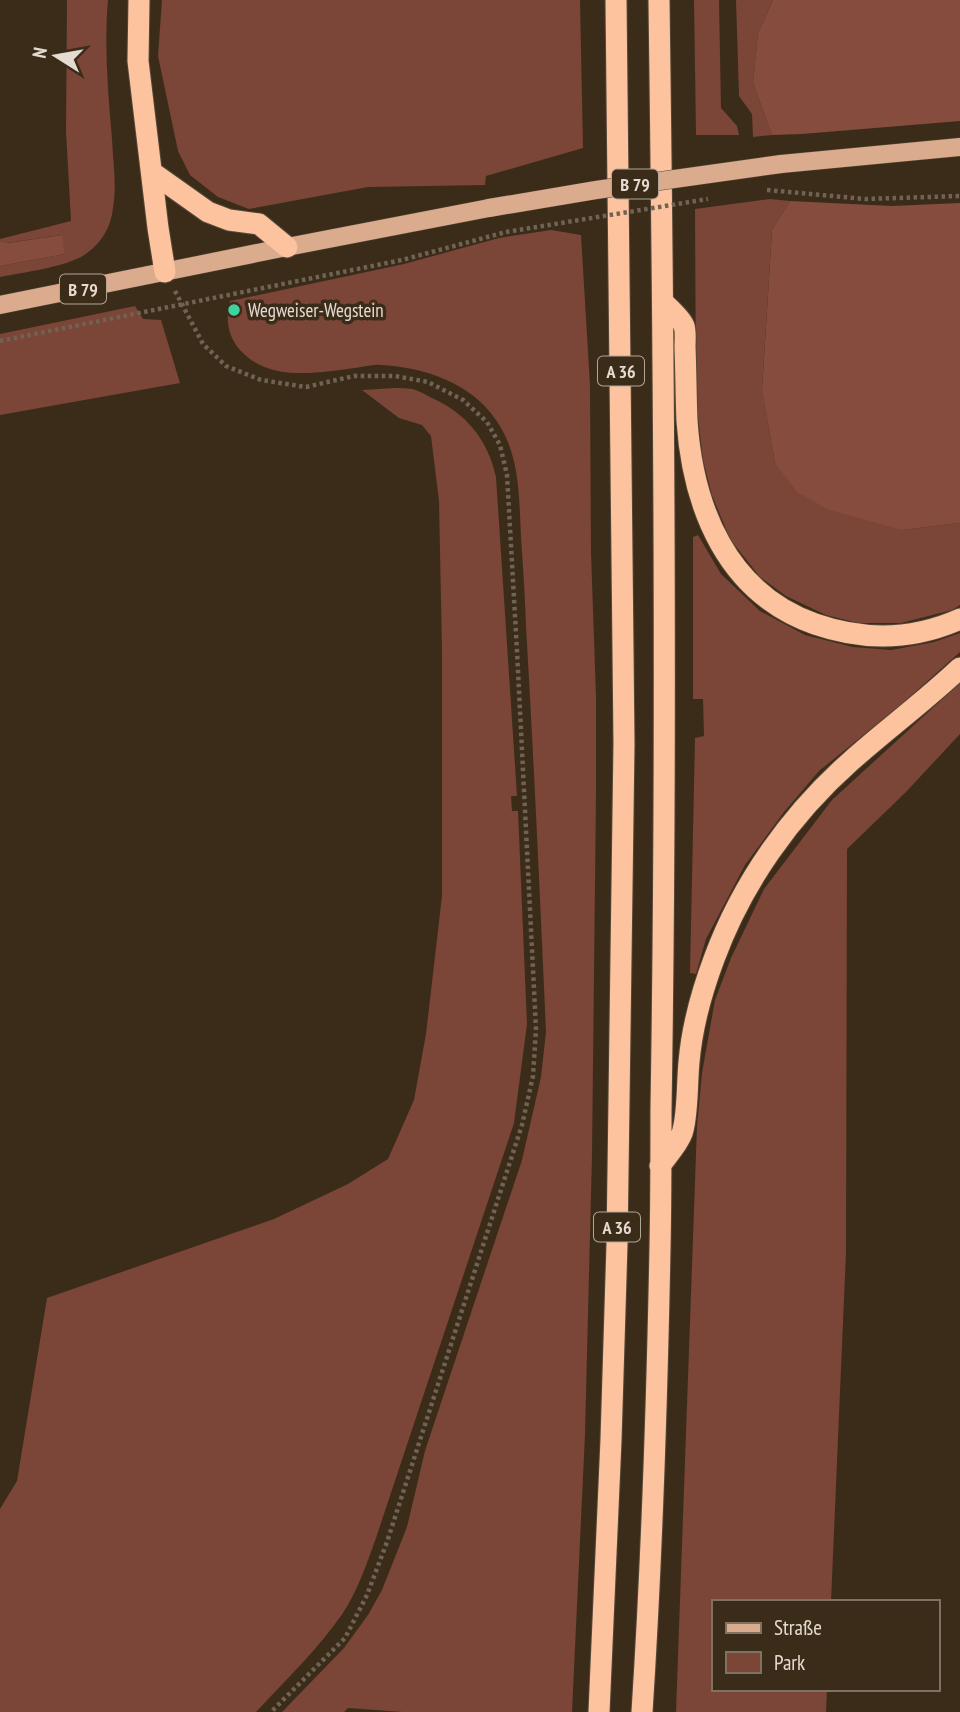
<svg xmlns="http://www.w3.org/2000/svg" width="960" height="1712" font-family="'PT Sans Narrow',sans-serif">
<rect width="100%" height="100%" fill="#3b2c1a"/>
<path fill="#7b4538" d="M67 0H108C104 46 108 93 112 139 113 162 117 185 113 208 111 227 102 242 87 253 69 267 24 272 0 277V266L65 254 61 235 7 243 0 241V239L71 221 66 131Z
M162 0H580L583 148 486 176 485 185 368 187 249 209 218 197 190 175 178 151 158 56Z
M694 0H719L721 108 737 126 739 135H696Z
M736 0H773L758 33 753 83 772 135 753 137 752 114 739 96Z
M770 199 790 201 772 230 762 389 775 463 902 530 960 523V605L952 610 901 623H858L826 615 786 596 760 577 730 539 712 495 703 460 696 399 695 209Z
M551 230 581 235 590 385 591 552 596 697V792L592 1155 585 1434 572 1712H403L348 1708 344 1712H282L344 1648 368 1615 382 1590 407 1527 425 1451 522 1160 541 1077 546 1032C540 897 534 762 526 626 525 596 523 566 521 537 519 496 520 454 496 420 471 383 424 367 381 365 373 364 364 367 355 368 317 373 269 382 240 350 228 337 225 318 230 301L404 264 499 238Z
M135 306 143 319 161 320 180 383 0 415V334Z
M395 388C400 388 406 388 412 389 418 390 426 395 432 398 466 413 488 440 496 477L517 796H511L512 811H518L527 1024 514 1123 376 1538C367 1563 358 1590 343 1613 318 1649 286 1680 256 1712H0V1509L17 1481 47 1298 274 1219 348 1184 388 1159 414 1100 426 1034 442 896V650L439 501 431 436 422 425 399 418 362 390Z
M698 535 721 574 760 611 805 635 853 647 891 650 934 642 960 633V652L903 703 819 771 784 812 745 865 706 939 696 974 690 973 695 738 704 736 703 699H693V537Z
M960 683V734L906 792 847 849 846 1252 831 1602H713V1689H827L826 1712H676L697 1126 702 1073 715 1000 731 958 764 889 832 800Z"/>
<path fill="#864c3e" d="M773 0H960V121L802 134 772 135 753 83 758 33Z
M790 201 892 206 960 203V523L902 530 829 510 797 492 775 463 762 390 772 230Z
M62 235 65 254 0 266V241L8 243Z"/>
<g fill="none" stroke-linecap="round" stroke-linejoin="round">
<g stroke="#564837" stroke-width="19">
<path id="primary" d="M781 164 960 147
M0 305 287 247 489 208"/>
</g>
<g stroke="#564837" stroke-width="23">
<path id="highway" d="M139 0 138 61 158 228 165 272
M153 173 208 212 229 220 259 224 287 247
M663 302C668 307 682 319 684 326 686 331 685 341 685 347 686 372 686 397 687 421 693 508 727 593 815 624 864 641 913 640 960 619
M660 1166C667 1156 681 1140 683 1130 688 1111 687 1082 689 1062 692 1027 702 991 714 959 742 883 790 815 851 761 887 729 925 701 960 668
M599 1712 611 1440 617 1244 624 743 616 0
M642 1712C652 1558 657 1402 660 1248 661 1202 661 1156 661 1110 667 740 664 370 659 0"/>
</g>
<path stroke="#706353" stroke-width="4.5" stroke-dasharray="3.5 3.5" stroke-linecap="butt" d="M767 190 865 199 960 196
M175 291 203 344 226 366 261 380 306 387 354 376H395L428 382 463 400 487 422 500 445 507 475 517 651 536 1029 533 1076 522 1125 387 1542 367 1595 345 1638 271 1712
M0 341 402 260 506 232"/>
<use href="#primary" stroke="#dbab8d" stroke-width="18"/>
<use href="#highway" stroke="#fdc39f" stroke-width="21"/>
<g stroke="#564837" stroke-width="19" stroke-linecap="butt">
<path id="primary-bridge" d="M489 208 596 190 781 164"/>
</g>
<path stroke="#706353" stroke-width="4.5" stroke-dasharray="3.5 3.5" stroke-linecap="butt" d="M506 232 708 199"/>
<use href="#primary-bridge" stroke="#dbab8d" stroke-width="18"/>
</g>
<circle fill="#3ed4a2" stroke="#3b2c1a" stroke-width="2.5" cx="234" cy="310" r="7"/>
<g text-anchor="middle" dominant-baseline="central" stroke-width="7" stroke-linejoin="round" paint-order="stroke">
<g fill="#3b2c1a" stroke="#b2a699" stroke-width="2">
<rect x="612" y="169.5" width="46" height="29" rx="5"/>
<rect x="60" y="274.5" width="46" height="29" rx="5"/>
<rect x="598" y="356.5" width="46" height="29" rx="5"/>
<rect x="594" y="1212.5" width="46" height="29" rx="5"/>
</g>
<g font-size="18" font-weight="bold" fill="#e5dbd0">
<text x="635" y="184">B 79</text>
<text x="83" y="289">B 79</text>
<text x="621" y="371">A 36</text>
<text x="617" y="1227">A 36</text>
</g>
<g font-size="19" fill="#e5dbd0" stroke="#3b2c1a" text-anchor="start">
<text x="248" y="310">Wegweiser-Wegstein</text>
</g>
</g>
<rect x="712" y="1600" width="228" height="91" fill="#3b2c1a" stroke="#7f7263" stroke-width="2"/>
<rect x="726" y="1623" width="35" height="10" fill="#dbab8d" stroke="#7f7263" stroke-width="2"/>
<text x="774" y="1635" font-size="21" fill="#e5dbd0">Straße</text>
<rect x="726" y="1652" width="35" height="21" fill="#7b4538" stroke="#7f7263" stroke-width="2"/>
<text x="774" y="1670" font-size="21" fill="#e5dbd0">Park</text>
<g transform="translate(56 56) rotate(281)" stroke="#3b2c1a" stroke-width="5" paint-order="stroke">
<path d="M0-5L12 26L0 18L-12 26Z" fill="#e5dbd0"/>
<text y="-10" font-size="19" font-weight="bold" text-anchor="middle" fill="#e5dbd0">N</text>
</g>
</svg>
